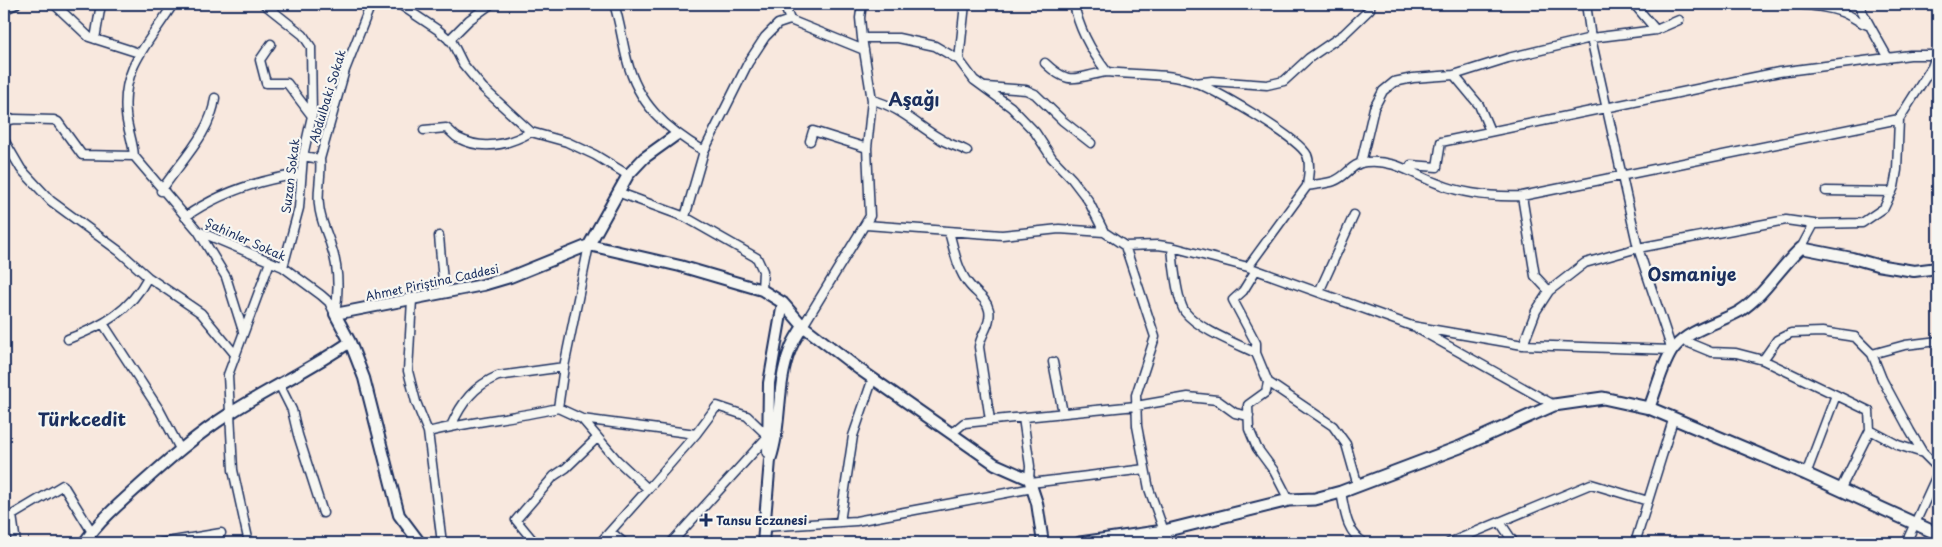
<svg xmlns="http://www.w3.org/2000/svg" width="1942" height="547" font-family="'Playpen Sans',sans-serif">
<rect width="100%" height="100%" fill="#f8e8de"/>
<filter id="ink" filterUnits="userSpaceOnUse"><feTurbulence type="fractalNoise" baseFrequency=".02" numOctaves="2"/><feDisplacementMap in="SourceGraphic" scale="10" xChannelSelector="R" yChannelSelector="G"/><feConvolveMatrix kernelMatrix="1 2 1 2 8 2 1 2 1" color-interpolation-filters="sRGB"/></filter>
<g filter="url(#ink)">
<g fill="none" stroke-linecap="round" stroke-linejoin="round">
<g stroke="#1b2f5e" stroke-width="11">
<path id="minor" d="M54 4 89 37 139 53
M264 4 303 35 311 47 312 116 303 156 299 208 283 267
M399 4 438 30 452 42 463 64 483 88 531 132 567 142 595 155 628 175
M614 4C620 22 622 41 627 60 638 104 666 129 704 151
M784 4 790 20
M1074 4C1079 30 1091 51 1107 72 1133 75 1167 73 1191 81 1212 88 1298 137 1307 155 1311 164 1308 177 1307 186L1248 267
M1634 4 1656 30
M1796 4C1813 6 1833 7 1848 15 1857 19 1859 23 1870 26L1888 58
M1858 4 1870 26
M4 10 16 4
M862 38H898L935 46 959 60 974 80 1011 107 1035 132 1052 158 1072 179 1088 200 1104 232
M95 39 101 4
M449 40 469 20 491 4
M271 44 260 60 266 83H287L312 116
M959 60 965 4
M1045 63C1071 88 1076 76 1107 72
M1454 75 1479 105 1490 131
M1195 83 1212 81 1267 85 1284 81 1309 58 1344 34 1370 9V4
M986 87 1026 90 1035 94 1063 121 1091 143
M872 100C898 106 917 125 939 138 947 144 958 146 967 151
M4 121 15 119 54 120 58 122 82 155 134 156
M424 130 446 128C451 131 454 136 458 138 483 151 508 145 531 132
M4 140 21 169 51 201 119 251 148 277 201 313 234 353
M810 141 813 131 867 148
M134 156 198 231 283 267 321 295 329 302 335 314
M134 156C133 141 127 128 126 114 121 66 151 41 173 4
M303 156 320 159
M1361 163 1374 108 1383 91 1394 82 1413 78 1454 75 1508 58 1591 38 1656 30 1679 20
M1409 169 1411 165 1437 167 1441 142 1779 72 1910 55H1938
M1307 186C1315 184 1326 184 1334 181 1346 177 1352 163 1366 162 1396 159 1413 175 1439 184 1466 195 1493 197 1522 196L1899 119
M161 191C180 162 211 133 215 98
M1826 191 1892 192
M620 193 685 217 757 258 763 271 762 290
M1522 196 1535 276 1549 291
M185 217C220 192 258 180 301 174
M685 217 704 151 748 63 765 37 778 24 790 20 864 50
M866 225 1002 235 1059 229 1104 232 1125 246 1158 245 1172 247 1248 267 1412 326 1523 345 1672 350 1638 248 1591 38 1586 4
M198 231 226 277 243 331
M949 232C954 249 957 269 968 283 975 293 986 297 989 310 992 324 980 335 979 347L990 420
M439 236 444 293
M1125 246 1155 337 1136 395 1137 426 1149 489 1164 531
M1172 247C1173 261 1177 301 1185 312 1198 329 1237 344 1256 353
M1801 248 1814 224
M1256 270 1243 291 1233 300 1256 343V353L1268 382 1266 392 1248 405 1249 429 1257 448 1274 471 1289 500
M1319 292 1354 215
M412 299 408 371 416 402 428 432 442 543
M335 314C339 291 339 268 331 246 327 232 320 220 319 205 317 190 322 175 320 159L345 70 371 4
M104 325 160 411 180 449
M803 326 870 216 867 148 872 100 862 38 860 18 862 4
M1418 329 1554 405
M68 339C103 326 130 311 148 277
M1682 340 1711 352 1736 353 1763 360 1836 395 1806 474
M1523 345 1536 311 1549 291 1585 263 1638 248 1786 220 1814 224 1862 223 1884 208 1894 187 1897 170 1899 119 1932 67 1938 51
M1872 354 1905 345 1938 341
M1763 360 1777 340 1791 333 1822 332 1855 337 1872 354 1882 379 1910 431 1923 453 1938 468
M1053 362 1063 413
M1268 382 1333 426 1346 444 1358 486
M280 386 292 410 298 435 323 513
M1836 395 1869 411 1870 430 1898 445 1923 453
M558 408 564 367 589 245
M1023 418 1030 466 1029 479
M582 419 617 460 648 489 696 434 717 406 747 416 768 436
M451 426C462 402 474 386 498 376L564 367
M428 432C471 421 515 418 558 408L582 419 696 434
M952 433 964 423 1136 406 1188 397 1217 400 1235 413 1249 416
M1031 483 1145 469
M1840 490 1870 430
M1341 492C1345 512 1346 531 1364 543
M12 515 16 543
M4 520 63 485 92 532
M840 522 853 436 873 378
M1500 522 1514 543
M763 527 856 521 1033 488
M611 532 624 543
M161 543 221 533
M249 543 233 470 228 375 270 262
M535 543 516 520 554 476 566 468 597 438
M600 543 648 489
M671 543 770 434
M1449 543 1591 484 1648 501
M1635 543 1673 420
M1906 543 1938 473"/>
</g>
<g stroke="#1b2f5e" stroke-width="14">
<path id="tertiary" d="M589 245 680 266 762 290 783 303 803 326 859 369 995 464 1029 479 1037 503 1043 543
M589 245 628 175 644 158 676 135
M1649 408C1656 392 1663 361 1674 348 1690 329 1719 323 1740 311 1765 295 1779 268 1801 248L1852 258 1877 265 1914 271 1938 268
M768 452 769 383 783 303
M1164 531 1167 543
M84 543C99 521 120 503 139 486 168 460 196 435 229 414 268 389 311 369 350 342
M420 543 399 515 364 378 350 342 335 314 483 285 510 277 589 245
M763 543 770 460C782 425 776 385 790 350 793 341 799 333 803 326"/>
</g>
<g stroke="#1b2f5e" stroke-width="15">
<path id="secondary" d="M1080 543 1164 531 1289 500 1315 499 1341 492 1460 447 1554 405 1603 398 1649 408 1806 474 1938 534"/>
</g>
<use href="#minor" stroke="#f6f6f2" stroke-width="8"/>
<use href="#tertiary" stroke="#f6f6f2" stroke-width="10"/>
<use href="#secondary" stroke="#f6f6f2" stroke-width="11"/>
</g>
</g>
<path fill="#1b2f5e" stroke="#f6f6f2" stroke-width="2" d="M703.5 512.5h5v5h5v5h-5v5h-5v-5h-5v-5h5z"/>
<g text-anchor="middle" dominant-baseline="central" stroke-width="4.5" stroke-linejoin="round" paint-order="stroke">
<g font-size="12" fill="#1b2f5e" stroke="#f6f6f2">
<text transform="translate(327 96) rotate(-73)">Abdulbaki Sokak</text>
<text transform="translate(290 176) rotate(-83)">Suzan Sokak</text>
<text transform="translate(246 239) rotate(24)">Şahinler Sokak</text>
<text transform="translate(432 282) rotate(-12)">Ahmet Piriştina Caddesi</text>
</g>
<g font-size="12" font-weight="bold" fill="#1b2f5e" stroke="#f6f6f2" text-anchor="start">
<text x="716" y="520">Tansu Eczanesi</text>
</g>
<g font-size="18" font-weight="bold" fill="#1b2f5e" stroke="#f6f6f2">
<text x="914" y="98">Aşağı</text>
<text x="1692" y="273">Osmaniye</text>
<text x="82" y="418">Türkcedit</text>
</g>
</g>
<rect width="1942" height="547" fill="none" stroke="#f6f6f2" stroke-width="20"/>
<rect x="10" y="10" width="1922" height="527" fill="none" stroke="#1b2f5e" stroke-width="2" filter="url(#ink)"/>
</svg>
